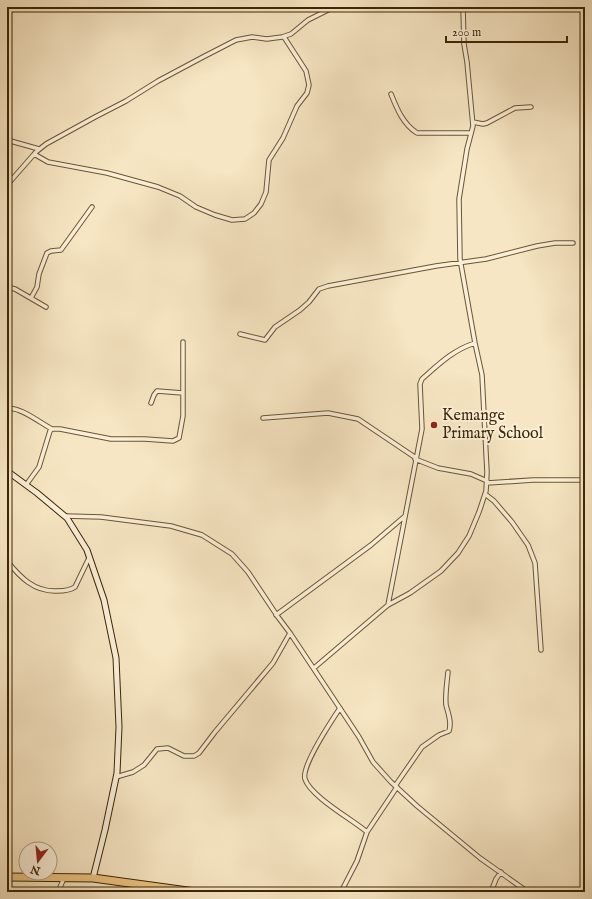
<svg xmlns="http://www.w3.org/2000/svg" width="592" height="899" font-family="'IM FELL English',serif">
<rect width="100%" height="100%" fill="#f7e6c3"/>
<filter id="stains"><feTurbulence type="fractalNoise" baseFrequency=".005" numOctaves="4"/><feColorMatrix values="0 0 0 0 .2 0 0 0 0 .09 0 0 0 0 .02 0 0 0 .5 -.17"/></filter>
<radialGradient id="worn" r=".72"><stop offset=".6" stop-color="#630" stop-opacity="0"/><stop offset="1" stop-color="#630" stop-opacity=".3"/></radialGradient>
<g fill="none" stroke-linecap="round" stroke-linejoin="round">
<g stroke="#6b5534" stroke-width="5.5">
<path id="street" d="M391 94C397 109 403 124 417 133H471
M473 122 483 124 487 123 515 108 531 107
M7 140 39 149
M34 154 48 162 107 173 158 187 180 196 196 207 215 215 232 220 245 219 254 213 261 204 266 192 269 160 283 138 297 106 307 93 309 85 306 71 284 37
M7 185 36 152 46 144 95 117 126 101 158 81 203 57 236 40 252 37 267 39 282 37 291 34 308 20 334 7
M7 287 15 289 46 307
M31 298 37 287 39 274 47 253 51 251 61 250 92 207
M240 334 265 340 275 327 300 310 309 302 319 289 328 286 436 266 486 259 537 246 555 243H573
M151 403 154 395 157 391 183 393
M7 409C18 405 42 424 52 429
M263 418 328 413 358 419 416 458
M415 459 438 468 471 474 487 481
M487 483 533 480H585
M26 485 39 467 50 431 52 429H60L111 439H145L173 441 179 438 183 416V342
M485 494 494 501 512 522 528 545 535 563 541 650
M65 516 101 517 171 526 202 535 232 554 248 572 278 617 290 633 359 737 373 762 391 782 417 806 480 858 528 892
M7 561C20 577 34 592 57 591 63 591 69 591 75 587L89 558
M388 605 422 429 420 384 422 379C439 364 453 350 475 343
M276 615 371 545 405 516
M314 668 388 605 410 593 441 571 458 553 469 536 479 512 486 491 487 472 482 375 475 343 460 259 459 199 467 149 473 126 467 62 464 44 463 7
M340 708C332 720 301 767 305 779 310 796 353 820 367 832
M116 777 133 772 144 765 157 749 168 748 184 756H194L199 753 215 732 273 663 290 633
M395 786 422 747 439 735 449 731C452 722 448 713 446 705 445 694 447 683 448 672
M58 892 64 878
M341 892 357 861 367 832 397 787
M491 892 496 879 501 872"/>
</g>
<g stroke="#3c2505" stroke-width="7">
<path id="secondary" d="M7 471 37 493 67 518 87 550 104 600 116 658 119 727 117 773 105 830 93 878"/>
</g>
<g stroke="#3c2505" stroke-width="9">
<path id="highway" d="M7 877 93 878 195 892"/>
</g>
<use href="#street" stroke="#faefd8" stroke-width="3.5"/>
<use href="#secondary" stroke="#faefd8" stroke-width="5"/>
<use href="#highway" stroke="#ecc382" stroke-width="7"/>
</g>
<circle fill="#8f2418" stroke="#faefd8" stroke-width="1.5" cx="434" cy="425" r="4"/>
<g text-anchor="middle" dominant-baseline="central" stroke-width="4" stroke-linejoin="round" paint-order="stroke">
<g font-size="16" fill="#3c2505" stroke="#faefd8" text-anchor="start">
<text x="442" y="416">Kemange<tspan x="442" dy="18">Primary School</tspan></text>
</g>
</g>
<rect width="592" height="899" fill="none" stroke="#f7e6c3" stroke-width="24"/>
<rect x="8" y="8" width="576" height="883" fill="none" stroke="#3c2505" stroke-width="2"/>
<rect x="12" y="12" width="568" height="875" fill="none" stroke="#3c2505"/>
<g transform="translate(38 861) rotate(196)"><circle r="19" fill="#faefd8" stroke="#ae9e84"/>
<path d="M0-3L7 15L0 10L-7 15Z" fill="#8f2418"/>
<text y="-6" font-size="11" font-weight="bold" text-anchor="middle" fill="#3c2505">N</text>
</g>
<path d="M446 36v6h121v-6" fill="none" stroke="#3c2505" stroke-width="2"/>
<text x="452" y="36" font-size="12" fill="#3c2505" stroke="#faefd8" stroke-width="3" paint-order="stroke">200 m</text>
<rect width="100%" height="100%" filter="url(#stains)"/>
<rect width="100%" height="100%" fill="url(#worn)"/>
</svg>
